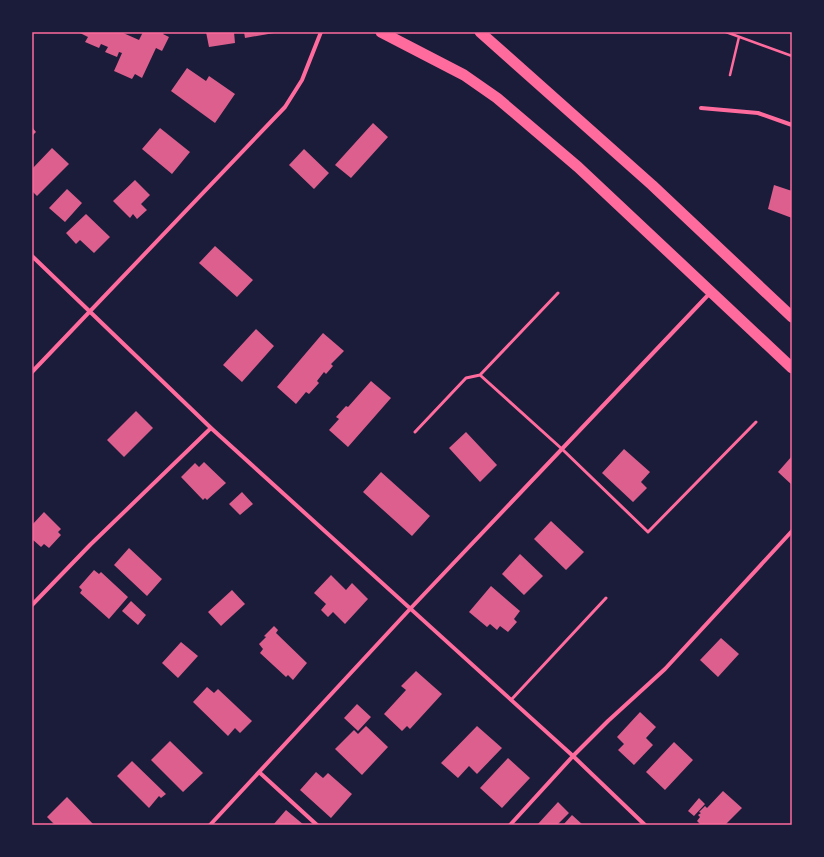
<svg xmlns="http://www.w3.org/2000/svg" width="824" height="857" font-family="Overpass,sans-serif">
<rect width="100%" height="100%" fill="#1b1b3a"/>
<path fill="#dd5f8e" d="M78 32H121L139 40 143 32H164L163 34 169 37 162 51 156 48 142 78 135 74 132 79 114 71 122 53 119 52 117 57 105 52 108 47 101 44 99 48 85 42 88 37Z
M206 32H234L235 43 209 47Z
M244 32H274V33L245 38Z
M187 68 206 81 209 76 235 94 215 123 171 91Z
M373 123 388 137 351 178 335 165Z
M32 127 36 132 32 136Z
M160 128 190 152 172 174 142 149Z
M52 148 69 164 37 196 32 191V169Z
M304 149 329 173 314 189 289 165Z
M135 180 150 195 141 204 147 210 137 219 133 214 130 218 113 201Z
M774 185 792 191V218L768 209Z
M67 189 82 203 65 222 49 208Z
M86 214 110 237 94 253 80 240 76 244 66 233Z
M215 246 253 280 237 297 199 263Z
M256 329 274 346 242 382 223 365Z
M323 333 344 351 331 364 333 366 326 374 324 372 317 381 319 383 309 394 306 392 296 404 277 387Z
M371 381 391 398 348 447 329 430 339 419 336 417 346 406 348 407Z
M136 411 153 428 124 457 107 440Z
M466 432 497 465 480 482 449 448Z
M624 449 650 472 641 482 647 488 633 502 602 473Z
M792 456V485L778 472Z
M204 462 226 483 207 500 205 498 203 500 181 477 195 463 199 467Z
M381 472 430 516 412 536 363 492Z
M242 492 253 504 240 515 229 504Z
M44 512 61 529 58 532 61 535 49 548 44 544 41 547 32 539V525Z
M551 521 584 552 566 570 534 539Z
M129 548 162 579 147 596 114 565Z
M520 554 543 576 524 595 502 574Z
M94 570 99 574 101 572 128 597 109 619 80 593 82 590 79 587Z
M331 575 346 590 352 583 368 599 345 624 333 612 328 617 321 610 326 604 314 593Z
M491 586 520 611 514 619 517 622 508 632 500 626 497 630 490 624 487 627 469 612Z
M232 590 245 604 221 626 208 612Z
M131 601 146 615 138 625 122 611Z
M274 626 278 630 276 633 307 663 293 680 288 675 286 677 260 653 263 649 259 644 266 637 264 636Z
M721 638 739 654 718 677 700 660Z
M181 642 198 656 178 678 162 663Z
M416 671 442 694 410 729 407 726 402 731 384 714 406 690 401 686Z
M207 687 214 693 218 689 252 721 240 733 235 728 228 736 193 702Z
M357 704 371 717 358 731 344 718Z
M640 712 656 727 646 738 653 745 634 765 618 750 624 744 617 737Z
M366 726 388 747 362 775 335 749 354 730 358 734Z
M477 726 502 748 477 774 469 766 458 778 441 763Z
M170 741 203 773 183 792 151 760Z
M674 742 693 760 665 790 646 772Z
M508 758 530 778 502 808 480 788Z
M132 761 166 794 161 798 159 796 149 808 117 776Z
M316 772 323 778 328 773 352 794 331 818 300 790Z
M723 791 742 808 725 825H701L697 821 700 817 698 815 701 813 699 812 705 806 707 808Z
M67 797 94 825H55L47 817Z
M699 798 705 804 694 816 688 811Z
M558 802 569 813 557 825H537Z
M286 810 304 825H273Z
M572 815 583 825H563Z"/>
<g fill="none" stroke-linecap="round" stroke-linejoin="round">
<path stroke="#ff6b9d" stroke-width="2.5" d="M726 32 792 56
M730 75 739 37"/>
<path stroke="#ff6b9d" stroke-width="3" d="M480 375 558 293
M415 432 466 378 480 375 562 449 648 532 756 422
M511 700 606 598"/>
<path stroke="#ff6b9d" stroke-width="4" d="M701 108 758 113 792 125
M32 256 211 428 573 756 645 825
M32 372 285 107 302 80 321 32
M32 605 90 545 211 428
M259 772 317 825
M210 825 410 609 710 293
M510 825 573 756 608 721 665 669 792 531"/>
<path stroke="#ff6b9d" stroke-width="11" d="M381 32 464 75 497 98 578 167 792 368
M480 32 652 185 792 317"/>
</g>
<rect width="824" height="857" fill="none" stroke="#1b1b3a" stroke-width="66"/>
<rect x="33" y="33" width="758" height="791" fill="none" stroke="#ff6b9d" stroke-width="1.5"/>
</svg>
